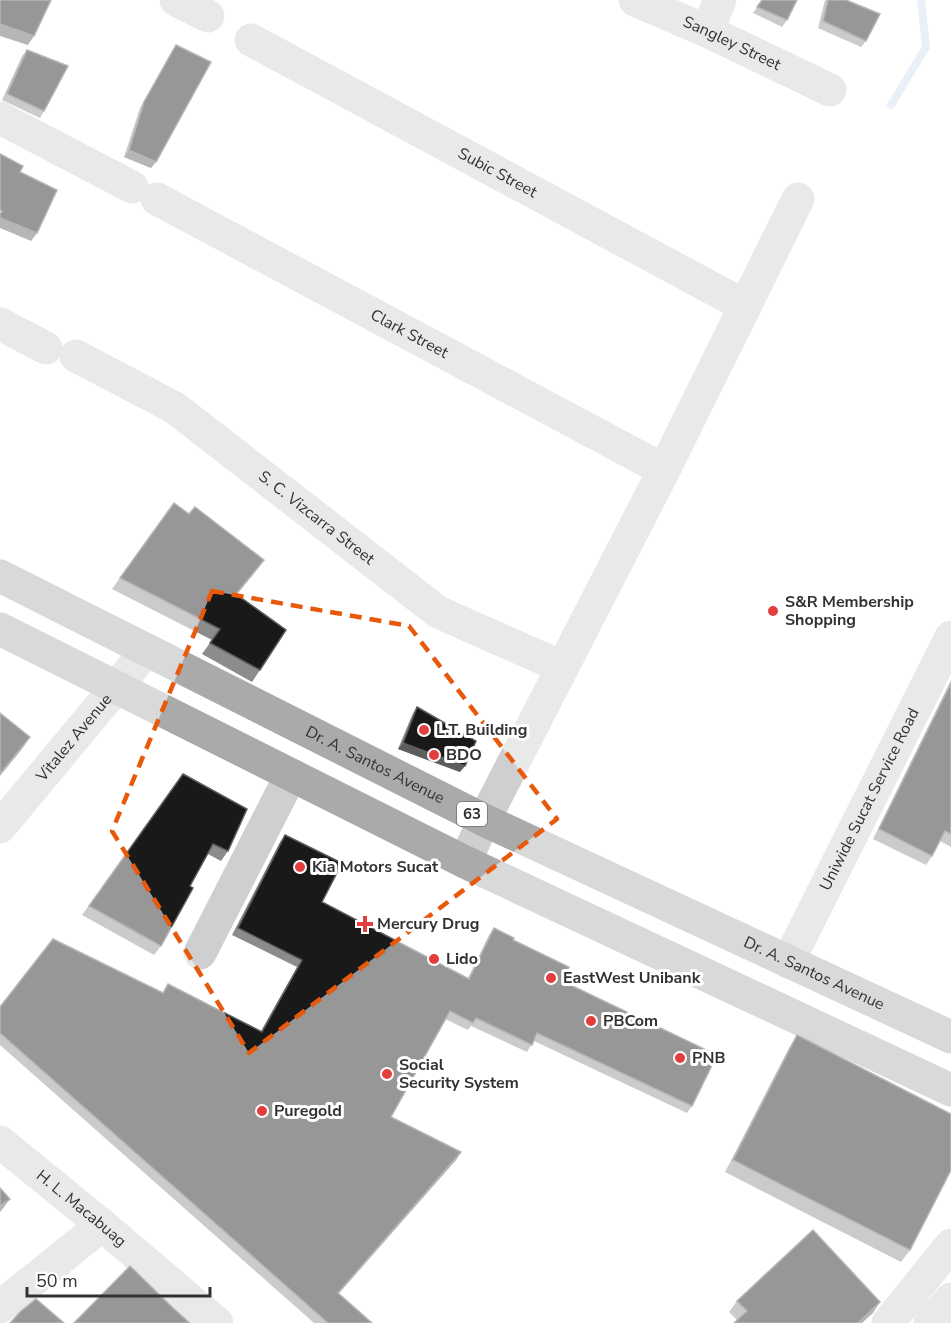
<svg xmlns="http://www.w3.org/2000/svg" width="951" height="1323" font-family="'Nunito Sans',sans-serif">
<rect width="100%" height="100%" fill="#fff"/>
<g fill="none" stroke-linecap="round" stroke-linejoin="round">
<path stroke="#cfdeed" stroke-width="8" d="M891 105 926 47 921 0"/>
<g stroke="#cfcfcf" stroke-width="33">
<path d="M176 0 208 16"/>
<path id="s1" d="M635 0 707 31 830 90"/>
<path d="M707 31 720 0"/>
<path id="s2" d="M251 40 745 306"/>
<path d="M0 118 132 187"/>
<path id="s3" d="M157 199 664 470"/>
<path d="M0 324 46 348"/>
<path id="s4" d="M76 356 175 408 438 612 562 667"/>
<path id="s5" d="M0 827 147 650"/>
<path d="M465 862 484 820 664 470 798 199"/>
<path d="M200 953 291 775"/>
<path id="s6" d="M788 962 951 637"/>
<path id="s7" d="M0 1142 102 1225 217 1323"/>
<path d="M0 1307 102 1225"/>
<path d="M888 1323 951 1245"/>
<path d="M930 1323 951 1299"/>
</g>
<g stroke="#aaa" stroke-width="33">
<path id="s8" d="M0 576 484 820 951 1037"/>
<path d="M0 629 465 862 951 1090"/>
</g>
</g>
<path fill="#8c8c8c" d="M762 0 787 20 782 27 753 13Z
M825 0H846L866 41 861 47 818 28Z
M176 45 151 168 124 157 140 108Z
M27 50 44 111 40 118 2 100 22 56Z
M174 503 189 514 264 560 237 594 260 670 252 682 202 654 212 640 112 589Z
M951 680V847L940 841 932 856 926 865 873 839Z
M417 707 460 772 398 749 413 713Z
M183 774 228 851 221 861 208 854 190 886 161 946 154 955 82 915Z
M285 835 322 902 468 978 489 935 494 928 513 940 562 981 692 1106 687 1113 534 1041 527 1052 471 1026 468 1030 445 1019 391 1117 461 1152 456 1160 338 1294 372 1323H314L0 1045V1007L163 993 168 984 261 1031 297 967 232 935 280 842Z
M797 1035 910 1250 901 1262 725 1172 789 1048Z
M737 1301 873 1313 737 1320 729 1312Z"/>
<path fill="#5e5e5e" d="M0 24 34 36 28 45 0 36Z
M129 150 156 162 151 168 124 157Z
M0 218 37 233 31 241 0 228Z
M264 560 256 571 228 605 236 594Z
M30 737 22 749 0 776V774Z
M403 743 465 766 460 772 398 749Z
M461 1152 456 1160 333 1300 338 1293Z
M10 1199 1 1211 0 1212V1206Z
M880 1302 873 1313 862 1323H858Z"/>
<path fill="#191919" stroke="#5e5e5e" stroke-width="1.5" d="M0 0H51L34 36 0 24Z
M762 0H797L787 20 757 7Z
M828 0H846L880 14 866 41 823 21Z
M176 45 211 62 156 162 129 150 144 102Z
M27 50 68 66 44 111 7 94Z
M0 154 23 166 20 172 57 190 37 233 0 218V214L2 211 0 210Z
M174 503 189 514 195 507 264 560 236 594 286 630 260 670 210 643 220 629 120 578Z
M951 683V834L945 831 932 856 879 829Z
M417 707 476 741 465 766 403 743Z
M0 713 30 737 0 774Z
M183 774 247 809 228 851 213 844 190 886 193 888 161 946 89 906Z
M285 835 342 863 322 902 469 979 494 928 514 938 513 940 569 967 562 981 717 1055 692 1106 537 1033 532 1045 476 1018 473 1023 450 1011 391 1117 461 1152 338 1293 372 1323H328L0 1033V1007L53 939 163 993 168 984 262 1032 302 960 238 928Z
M797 1035 951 1114V1170L910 1250 733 1160Z
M0 1188 10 1199 0 1206Z
M813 1230 880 1302 858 1323H734L747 1311 737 1301Z
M130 1266 173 1308 190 1323H74Z
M36 1299 64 1323H10L20 1312Z"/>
<path d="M0 0H951V1323H0ZM212 591 409 626 557 819 249 1053 112 831Z" fill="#fff" fill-opacity=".55" fill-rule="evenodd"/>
<path fill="none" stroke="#e8590c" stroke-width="4.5" stroke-dasharray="12 8" stroke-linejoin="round" d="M212 591 409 626 557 819 249 1053 112 831Z"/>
<g fill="#e13e3d" stroke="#fff" stroke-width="2">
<circle cx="773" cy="611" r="6"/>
<circle cx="424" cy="730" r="6"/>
<circle cx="434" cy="755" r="6"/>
<circle cx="300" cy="867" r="6"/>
<path d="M362 915h6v6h6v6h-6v6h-6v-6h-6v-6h6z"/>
<circle cx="434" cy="959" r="6"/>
<circle cx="551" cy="978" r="6"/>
<circle cx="591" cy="1021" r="6"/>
<circle cx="680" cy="1058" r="6"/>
<circle cx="387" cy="1074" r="6"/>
<circle cx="262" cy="1111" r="6"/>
</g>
<g text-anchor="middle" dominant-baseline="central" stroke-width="6" stroke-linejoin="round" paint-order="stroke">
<rect fill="#fff" stroke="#707070" stroke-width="1.5" x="457" y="802" width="30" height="24" rx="4.5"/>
<g font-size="15" font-weight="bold" fill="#323232">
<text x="472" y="814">63</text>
</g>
<g font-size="16" fill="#323232" stroke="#fff">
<text stroke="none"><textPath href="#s1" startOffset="106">Sangley Street</textPath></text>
<text stroke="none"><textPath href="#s2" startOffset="280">Subic Street</textPath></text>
<text stroke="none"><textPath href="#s3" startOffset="286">Clark Street</textPath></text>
<text stroke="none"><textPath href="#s4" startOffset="291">S. C. Vizcarra Street</textPath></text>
<text stroke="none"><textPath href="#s5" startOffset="116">Vitalez Avenue</textPath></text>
<text stroke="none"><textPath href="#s8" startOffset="420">Dr. A. Santos Avenue</textPath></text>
<text stroke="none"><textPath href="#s6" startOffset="182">Uniwide Sucat Service Road</textPath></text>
<text stroke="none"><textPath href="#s8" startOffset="906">Dr. A. Santos Avenue</textPath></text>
<text stroke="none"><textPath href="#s7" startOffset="105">H. L. Macabuag</textPath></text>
</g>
<g font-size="16" font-weight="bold" fill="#323232" stroke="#fff" text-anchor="start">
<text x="785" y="602">S&amp;R Membership<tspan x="785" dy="18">Shopping</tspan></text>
<text x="436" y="730">L.T. Building</text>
<text x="446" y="755">BDO</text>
<text x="312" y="867">Kia Motors Sucat</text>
<text x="377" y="924">Mercury Drug</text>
<text x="446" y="959">Lido</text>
<text x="563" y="978">EastWest Unibank</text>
<text x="603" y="1021">PBCom</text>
<text x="692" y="1058">PNB</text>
<text x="399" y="1065">Social<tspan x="399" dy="18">Security System</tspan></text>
<text x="274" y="1111">Puregold</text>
</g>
</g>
<path d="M27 1287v9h183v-9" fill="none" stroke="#323232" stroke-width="3"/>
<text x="36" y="1287" font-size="18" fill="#323232" stroke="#ffffff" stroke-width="4.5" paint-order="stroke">50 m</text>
</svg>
